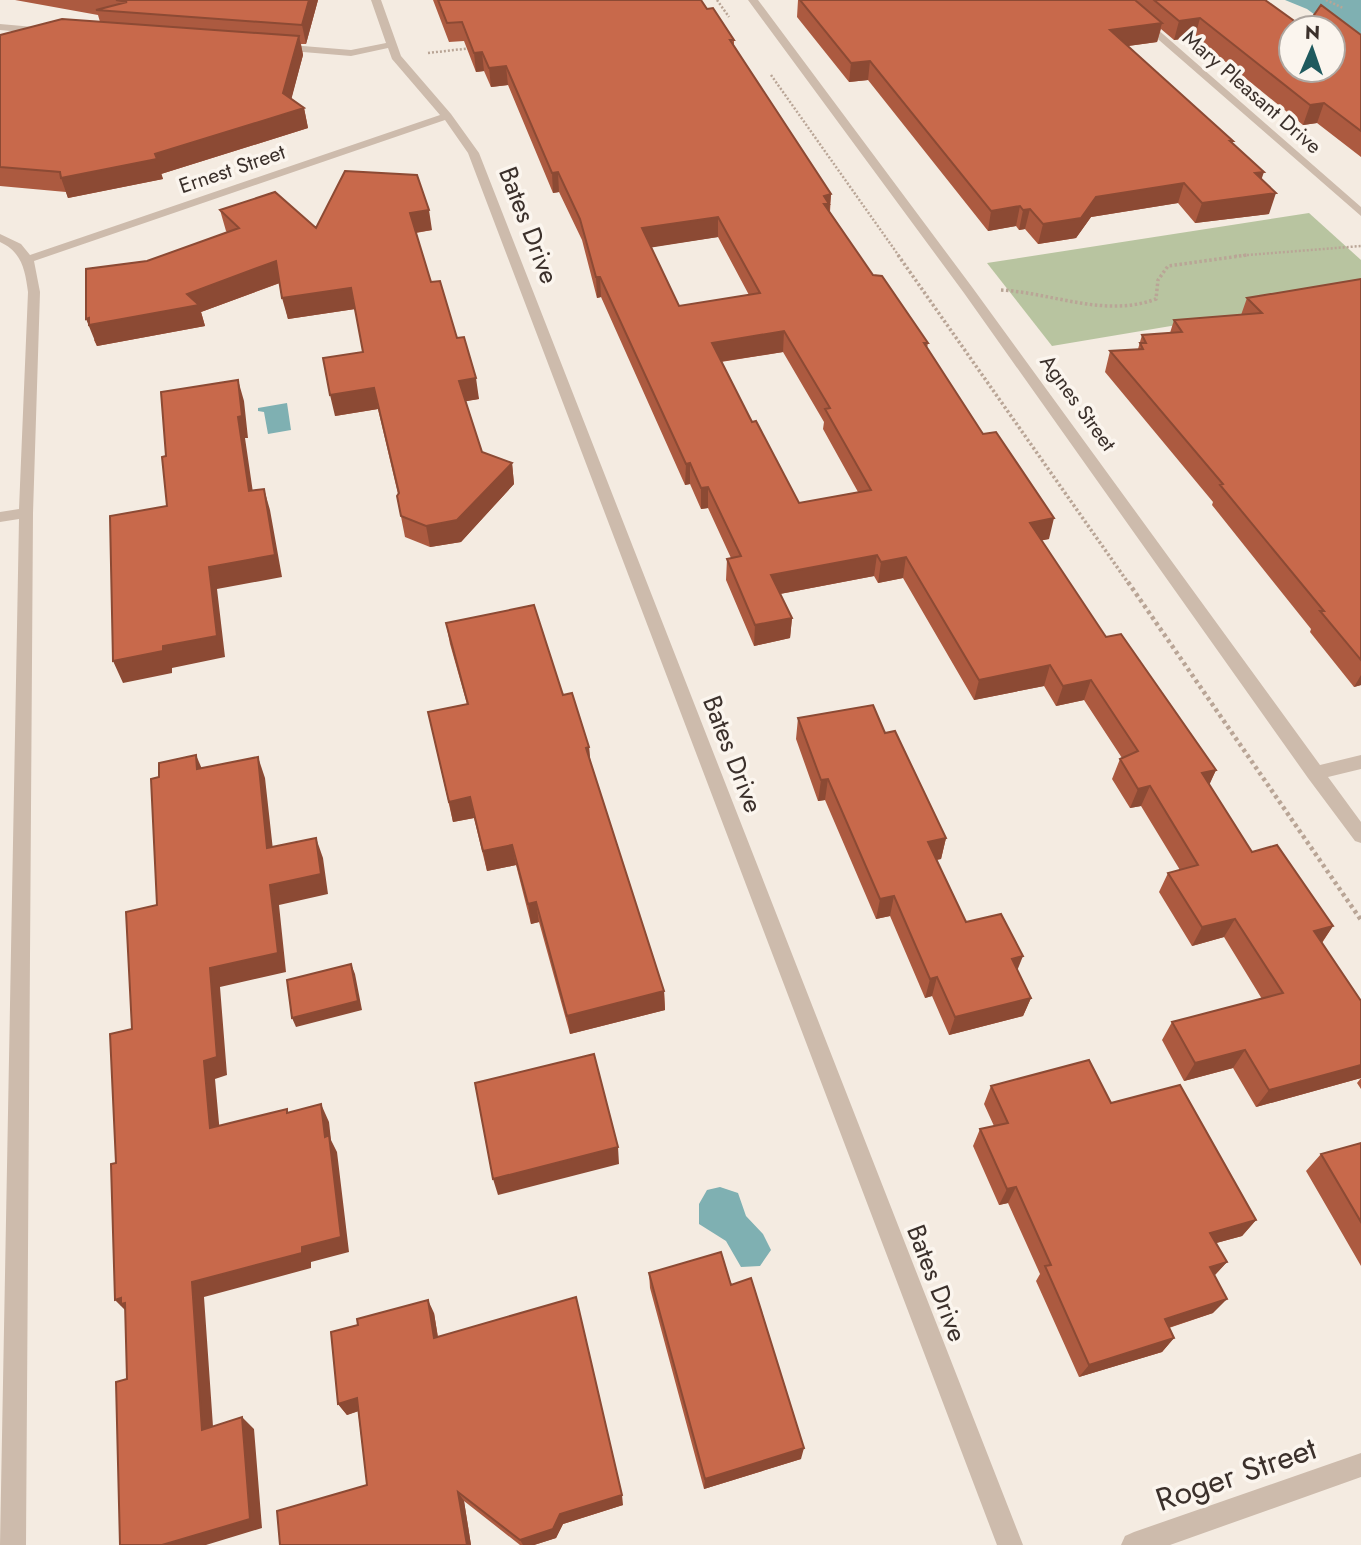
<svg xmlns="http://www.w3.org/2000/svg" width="1361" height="1545" font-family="Jost,sans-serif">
<rect width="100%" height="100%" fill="#f4ebe1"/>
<path fill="#b8c4a0" d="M1309 213 1361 260V294L1052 346 987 263Z"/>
<path fill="#7fb0b2" d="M1285 0H1361V49L1307 9Z
M287 403 291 430 268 434 264 412 258 411V408Z
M720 1187 738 1193 746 1216 763 1234 771 1250 760 1266 741 1267 726 1241 699 1224V1204L707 1190Z"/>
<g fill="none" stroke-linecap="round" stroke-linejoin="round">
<path stroke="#b9a596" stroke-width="2.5" stroke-dasharray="2 2" stroke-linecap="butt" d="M717 0 729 17
M1326 0 1343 8
M428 53 472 48
M771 75 899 256
M1235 256 1361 246"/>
<path stroke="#b9a596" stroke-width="3.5" stroke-dasharray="2.5 2.5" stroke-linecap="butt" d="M898 255 1129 584
M1001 290C1053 293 1105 318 1156 299L1158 280 1168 266 1247 255"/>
<path stroke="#b9a596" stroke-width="4.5" stroke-dasharray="3.5 3.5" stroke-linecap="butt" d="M1128 582 1361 920"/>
<path fill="#cdbbac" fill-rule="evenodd" d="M371 0H381L401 56 451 114 479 153 1023 1545H997L468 153 445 120 34 261 40 292 33 513 26 1545H0L19 519 0 522V512L19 509 28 292C25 270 22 252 0 242V234L21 244 30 255 440 115 392 59 388 48 351 56 279 50 274 47 279 44 351 50 386 43Z
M748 0H758L972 287 1320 765 1361 755V769L1328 777 1361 822V843L1355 841 1308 778 964 293Z
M1113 0H1124L1361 207V216Z
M0 24 45 28 50 31 45 34 0 30Z
M1361 1453V1477L1170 1545H1121L1125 1536 1134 1532Z"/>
</g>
<path fill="#ac5a40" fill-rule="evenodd" d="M15 0H318L306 44H301L303 55 291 99 304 108 308 128 161 174 163 179 68 198 66 192 0 186V35L100 22 98 15Z
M433 0H701L707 9 734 40V46L831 194 830 212 873 275 928 343 927 348 1049 539 1041 540 1106 637 1216 770 1209 784 1252 852 1333 926 1322 943 1361 1001V1078L1256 1107 1233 1068 1184 1081 1162 1040 1172 1022 1262 999 1224 937 1192 946 1159 892 1168 873 1180 870 1141 806 1130 808 1112 779 1120 759 1122 758 1084 700 1056 706 1044 686 974 700 903 578 878 583 874 576 780 594 792 618 790 638 754 646 726 580 727 559 731 558 708 508 701 509 690 484 685 485 601 297 597 298 582 240 559 192 553 193 508 85 491 87 484 71 476 72 464 41 449 42ZM718 237 749 295 679 306 651 247ZM783 352 824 422 823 429 858 492 799 503 752 422 721 362Z
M798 0H1265L1304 28 1361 35V157L1317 123 1303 125 1195 37 1174 40 1161 29 1157 42 1128 46 1233 141 1232 143 1261 180 1269 214 1195 223 1178 203 1091 217 1076 238 1038 244 1025 229 1019 230 1016 226 988 231 868 80 849 82 797 17Z
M220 210 316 228 432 230 416 233 431 282 457 338 479 399 465 401 482 452 512 463 514 484 461 542 430 547 405 537 397 496 398 494 378 409 335 416 363 352 355 309 288 319 280 283 201 312 205 326 97 346 94 340 147 261 227 232 226 231Z
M1361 279V685L1354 687 1310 632 1311 629 1212 505 1213 502 1105 372 1110 351 1138 349 1142 335 1170 333 1174 320 1241 315 1247 298Z
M446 623 563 695 589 747 590 762 664 991 665 1010 570 1034 539 922 531 924 516 865 487 871 474 818 453 822 428 712 467 704 450 644Z
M798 718 885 733 946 838 941 859 936 860 966 922 1017 970 1031 998 1023 1016 949 1035 932 996 925 998 890 916 876 919 825 800 818 801 796 739Z
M1361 1078V1089L1357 1083Z
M991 1086 1111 1103 1256 1220 1242 1236 1216 1243 1227 1262 1214 1276 1213 1313 1169 1328 1174 1338 1162 1352 1079 1377 1036 1281 1040 1274 1008 1203 999 1205 973 1146 980 1129 994 1126 984 1104Z
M1361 1143V1266L1306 1171 1321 1154Z
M649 1273 731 1285 801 1459 704 1489 650 1288Z
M434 1313 438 1337 623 1505 563 1524 556 1538 534 1545H520L464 1501 471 1545H280L367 1485 358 1411 347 1415 338 1404Z"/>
<path fill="#8c4a34" d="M309 0H318L306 44 302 25Z
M1200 18 1195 37 1174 40 1179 21Z
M1162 23 1157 42 1106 49 1110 30Z
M299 36 303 55 288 112 283 93Z
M482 52 484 71 476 72 474 53Z
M870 61 868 80 849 82 851 63Z
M506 66 508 85 491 87 489 68Z
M1324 103 1317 123 1303 125 1310 105Z
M304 108 308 128 161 174 155 154Z
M157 159 163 179 68 198 61 178Z
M558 172 559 192 553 193 552 173Z
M1264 172 1257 192 1255 173Z
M1184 183 1178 203 1091 217 1076 238 1038 244 1043 224 1096 197Z
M1276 193 1269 214 1195 223 1202 203Z
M831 194 829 214 827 224 824 196Z
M1020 206 1016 226 988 231 991 211Z
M1030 209 1025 229 1019 230 1023 210Z
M429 210 432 230 413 233 410 213Z
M718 217V237L642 249V228Z
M276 261 282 282 201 312 205 326 97 346 86 319 187 294Z
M596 277H600L601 297 597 298Z
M351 288 355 309 288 319 282 298Z
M784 331 783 352 711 363 712 343Z
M476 378 479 399 462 402 459 381Z
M238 380 244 401 248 438H245L256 513 249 491 238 417Z
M374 388 378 409 335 416 330 395Z
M512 463 514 484 461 542 430 547 426 526Z
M690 463V484L685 485 686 464Z
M708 487V508L701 509V488Z
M264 489 270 510 282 577 217 589 225 657 172 668V673L123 683 113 661 163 646 209 567Z
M1054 518 1049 539 1024 544 1030 523Z
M877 555 874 576 769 596 771 575Z
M906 557 903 578 878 583 881 562Z
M792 618 790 638 754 646 755 625Z
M1050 665 1044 686 974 700 979 680Z
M1361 675V685L1354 687Z
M1091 680 1084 700 1056 706 1063 686Z
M589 747 591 768 586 748Z
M196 755 205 776 197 769Z
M258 757 265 778 275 868 267 848Z
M1216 770 1207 790 1202 773Z
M828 779 825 800 818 801 821 780Z
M1150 786 1141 806 1130 808 1138 789Z
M470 797 474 818 453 822 449 802Z
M316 838 323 858 328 894 279 905 286 972 220 987 227 1075 215 1079 221 1145 210 1128 204 1061 210 968 270 885Z
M946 838 941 859 923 862 928 842Z
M512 845 516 865 487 871 483 851Z
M894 896 890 916 876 919 880 899Z
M536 902 539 922 531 924 528 904Z
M1235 919 1224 937 1192 946 1202 927Z
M1333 926 1320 945 1314 931Z
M1023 956 1015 976 1012 959Z
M351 964 355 974 362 1010 296 1027 292 1018Z
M937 977 932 996 925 998 930 979Z
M664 991 665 1010 570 1034 567 1016Z
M1031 998 1023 1016 949 1035 955 1017Z
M1245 1050 1233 1068 1184 1081 1195 1063Z
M1361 1065V1078L1256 1107 1269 1090Z
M321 1104 329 1122 331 1140 337 1152 349 1252 311 1262V1268L204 1297 214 1441 202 1430 192 1282 325 1137Z
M618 1147 619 1164 498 1195 493 1179Z
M1016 1187 1008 1203 999 1205 1007 1189Z
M1256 1220 1242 1236 1198 1248 1210 1233Z
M1227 1262 1213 1277 1210 1267Z
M121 1298 135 1312 129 1314 115 1300Z
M1227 1299 1213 1313 1152 1333 1165 1319Z
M428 1300 434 1313 440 1351 434 1338Z
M1174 1338 1162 1352 1079 1377 1089 1365Z
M357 1398 365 1409 347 1415 338 1404Z
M242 1417 254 1429 262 1528 206 1545H162Z
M804 1448 801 1459 704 1489 705 1479Z
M458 1492 464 1501 471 1545H467Z
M622 1495 623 1505 563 1524 556 1538 534 1545H523L520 1540 560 1514Z"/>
<path fill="#c8694b" stroke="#8c4a34" stroke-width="2" fill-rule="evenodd" d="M116 0H309L302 25 96 10 127 2Z
M438 0H701L707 9 713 8 734 40H730L831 194 824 196 829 204H824L873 275 882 276 928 343H924L983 434 996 432 1054 518 1030 523 1106 637 1121 634 1216 770 1202 773 1252 852 1277 845 1333 926 1314 931 1361 1001V1065L1269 1090 1245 1050 1195 1063 1172 1022 1283 993 1235 919 1202 927 1168 873 1198 865 1150 786 1138 789 1120 759 1138 751 1091 680 1063 686 1050 665 979 680 906 557 881 562 877 555 771 575 792 618 755 625 727 559 741 556 708 487 701 488 690 463 686 464 600 277H596L580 219 558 172 552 173 506 66 489 68 482 52 474 53 462 22 447 23ZM718 217 760 293 679 306 642 228ZM784 331 830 408 825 409 871 490 799 503 756 421 752 422 712 343Z
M800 0H1135L1162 23 1110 30 1233 141H1230L1264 172 1255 173 1276 193 1202 203 1184 183 1096 197 1081 218 1043 224 1030 209 1023 210 1020 206 991 211 870 61 851 63Z
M1154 0H1265L1304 28H1291V70H1333V28H1305L1321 5 1361 35V131L1324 103 1310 105 1200 18 1179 21Z
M62 19 299 36 283 93 304 108 155 154 157 159 61 178 60 172 0 167V35Z
M345 171 417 175 429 210 410 213 431 282 440 281 457 338 464 337 476 378 459 381 482 452 512 463 457 520 426 526 401 516 397 496 399 493 374 388 330 395 323 358 363 352 351 288 282 298 276 261 187 294 199 305 89 325V318L86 319V269L147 261 239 228 220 210 275 192 316 228Z
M1361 279V660L1320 611H1324L1220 485 1223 484 1110 351 1143 349 1140 343H1146L1142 335 1182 332 1174 320 1262 313 1247 298Z
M238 380 242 416 238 417 249 491 264 489 275 555 209 567 217 636 163 646V651L113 661 110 516 167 506 162 457 166 456 161 392Z
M534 605 563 695 572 693 589 747 586 748 664 991 567 1016 536 902 528 904 512 845 483 851 470 797 449 802 428 712 468 704 446 623Z
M873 705 885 733 895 731 946 838 928 842 966 922 1001 914 1023 956 1012 959 1031 998 955 1017 937 977 930 979 894 896 880 899 828 779 821 780 798 718Z
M196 755 197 769 258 757 267 848 316 838 321 874 270 885 278 953 210 968 217 1057 204 1061 210 1128 287 1109V1113L321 1104 325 1137 329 1135 341 1237 302 1247V1253L192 1282 202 1430 242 1417 250 1519 162 1545H120L116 1382 127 1379 125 1303 121 1304V1298L115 1300 111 1164 116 1163 110 1034 132 1029 126 912 157 905 151 779 159 777V763Z
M351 964 358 1001 292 1018 287 980Z
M594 1054 618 1147 493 1179 475 1083Z
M1089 1060 1111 1103 1180 1085 1256 1220 1210 1233 1227 1262 1210 1267 1227 1299 1165 1319 1174 1338 1089 1365 1045 1266 1051 1265 1016 1187 1007 1189 980 1129 1008 1123 991 1086Z
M1361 1143V1222L1321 1154Z
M721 1252 731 1285 751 1278 804 1448 705 1479 649 1273Z
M576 1297 622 1495 560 1514 553 1529 520 1540 458 1492 467 1545H280L277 1511 367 1485 357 1398 338 1404 331 1332 358 1325 357 1319 428 1300 434 1338Z"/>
<g text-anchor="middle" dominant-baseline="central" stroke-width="7" stroke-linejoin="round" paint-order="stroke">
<g font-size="21" fill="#3b302b" stroke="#fbf5ee">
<text transform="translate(1252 92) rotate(41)">Mary Pleasant Drive</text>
<text transform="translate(232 169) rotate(-19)">Ernest Street</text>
<text transform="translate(1078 403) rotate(54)">Agnes Street</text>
</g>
<g font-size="26" fill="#3b302b" stroke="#fbf5ee">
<text transform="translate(529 225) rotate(69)">Bates Drive</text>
<text transform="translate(733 754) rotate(69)">Bates Drive</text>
<text transform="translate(937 1283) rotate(69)">Bates Drive</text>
</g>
<g font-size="32" fill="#3b302b" stroke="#fbf5ee">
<text transform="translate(1236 1474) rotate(-19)">Roger Street</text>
</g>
</g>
<g transform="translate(1312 49) rotate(2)"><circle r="33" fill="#fbf5ee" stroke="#aea6a0" stroke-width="2"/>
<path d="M0-5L12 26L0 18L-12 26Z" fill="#1f5a5e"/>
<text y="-10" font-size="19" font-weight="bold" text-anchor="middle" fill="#3b302b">N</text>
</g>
</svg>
